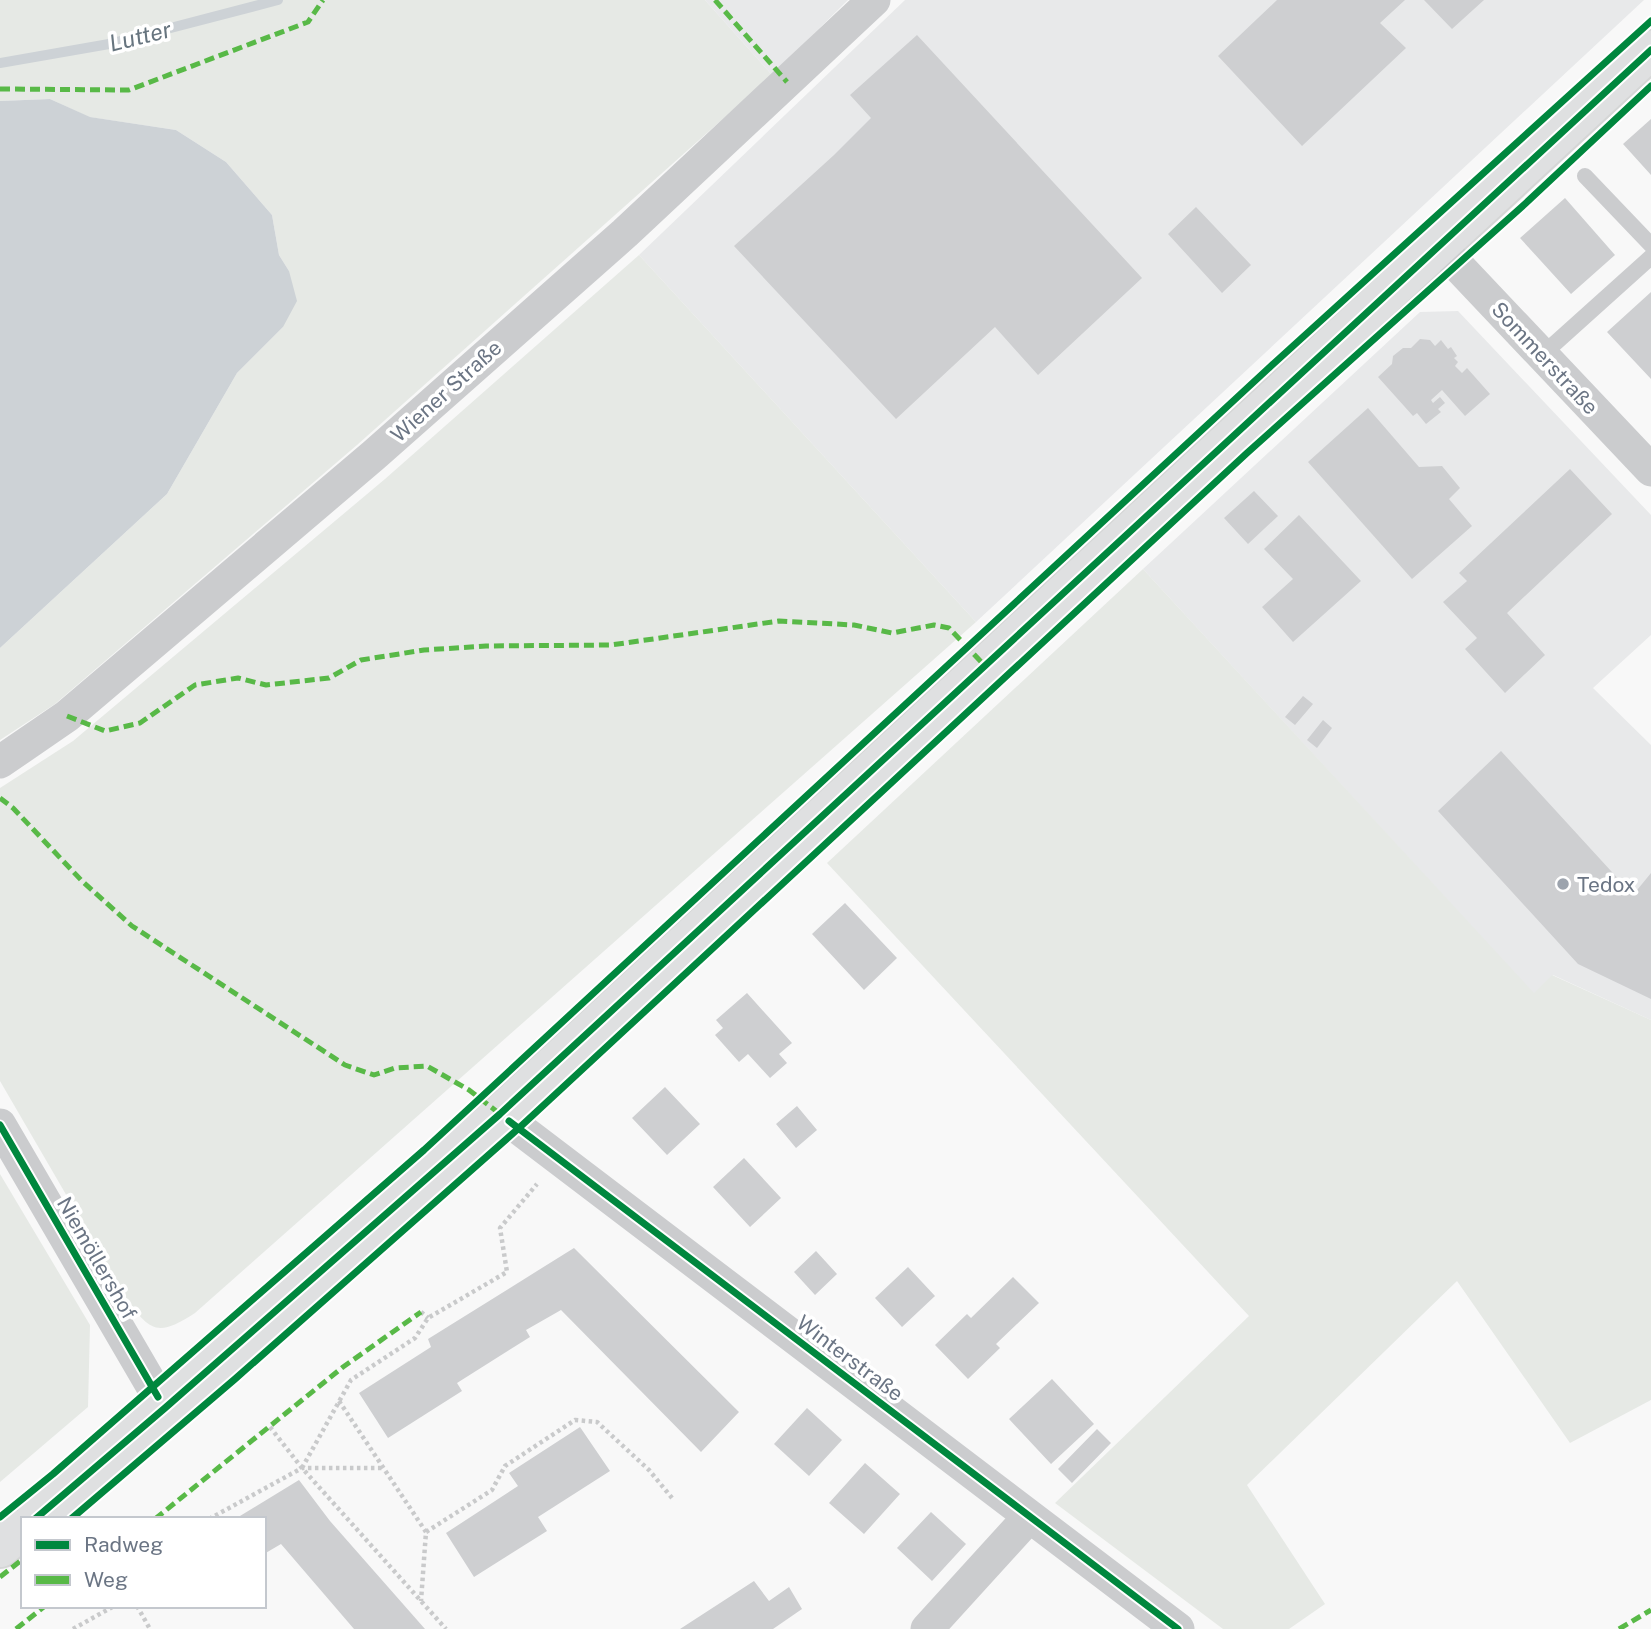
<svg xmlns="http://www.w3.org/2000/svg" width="1651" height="1629" font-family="'Public Sans',sans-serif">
<rect width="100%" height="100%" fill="#f8f8f8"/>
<path fill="#e8e9ea" d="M705 0H848L772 75Z
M905 0H1644L976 622 639 255Z
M1458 311 1651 515V635L1593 688 1651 745V1020L1553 975 1534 994 1143 569 1420 312Z"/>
<path fill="#e6e9e5" d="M0 0H705L772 75 357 445 55 704 0 740V648L167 494 237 373 283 327 289 271 279 255 272 215 226 162 176 130 89 117 50 99 0 101Z
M639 255 976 622 195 1313C157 1338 149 1331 125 1296L0 1081V788L73 741 385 479Z
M1143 569 1534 993 1552 975 1651 1020V1400L1570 1443 1457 1281 1247 1485 1325 1604 1289 1629H1223L1055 1503 1249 1316 827 863Z
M0 1174 90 1325 88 1407 0 1482Z"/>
<path fill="#cdd2d6" d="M50 99 90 117 176 130 226 162 272 215 279 255 289 271 297 301 283 327 237 373 167 494 0 648V101Z"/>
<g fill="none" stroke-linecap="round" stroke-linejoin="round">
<path stroke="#cdd2d6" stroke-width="10" d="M0 63 109 44 278 0"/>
</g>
<path fill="#cecfd1" d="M1277 0H1405L1380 23 1406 48 1302 146 1218 56Z
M1424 0H1484L1452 29Z
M917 35 1142 278 1038 375 995 327 896 419 734 246 834 155 871 118 850 95Z
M1651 119V175L1623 144Z
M1565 198 1615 255 1571 294 1520 238Z
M1196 207 1251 265 1222 293 1168 234Z
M1651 292V379L1607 332Z
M1420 339 1430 340 1435 346 1441 340 1448 349 1451 347 1457 356 1454 358 1458 362 1455 366 1462 373 1467 368 1490 394 1465 416 1442 390 1431 400 1433 403 1440 397 1445 403 1438 409 1441 412 1426 424 1417 413 1413 416 1378 377 1392 364 1393 356 1403 348H1411Z
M1368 408 1419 467 1442 466 1460 488 1449 499 1472 526 1412 579 1308 462Z
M1570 469 1612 514 1507 613 1545 655 1505 693 1465 649 1477 638 1443 602 1467 581 1459 573Z
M1254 491 1278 516 1248 544 1224 518Z
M1299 515 1361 581 1293 642 1262 607 1293 579 1264 549Z
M1303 696 1313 704 1295 725 1285 717Z
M1323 720 1332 728 1317 748 1307 740Z
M1501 751 1633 895 1651 873V999L1578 964 1438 811Z
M845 903 897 958 864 990 812 934Z
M747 993 792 1043 779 1054 787 1063 770 1078 748 1054 739 1062 715 1035 723 1028 716 1020Z
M665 1087 700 1124 667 1155 632 1118Z
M797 1106 817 1130 796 1148 776 1124Z
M744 1158 781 1198 750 1227 713 1187Z
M574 1248 739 1412 701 1452 561 1310 526 1330 530 1337 457 1383 462 1391 388 1438 359 1393 431 1347 428 1339Z
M816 1251 837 1274 815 1295 794 1272Z
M908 1267 935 1296 902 1327 875 1298Z
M1013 1277 1039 1303 996 1344 1000 1348 968 1379 935 1345 967 1314 971 1318Z
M1052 1379 1094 1424 1051 1464 1009 1419Z
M807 1408 842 1440 809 1476 774 1444Z
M580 1427 610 1471 538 1517 547 1531 474 1577 446 1533 518 1486 509 1473Z
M1097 1429 1111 1443 1072 1483 1058 1469Z
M865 1463 900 1494 864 1534 829 1503Z
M299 1480 330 1521 425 1629H354L281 1544 264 1554V1519H235Z
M931 1512 966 1544 932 1581 897 1548Z
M754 1581 769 1601 789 1587 802 1609 773 1629H680Z"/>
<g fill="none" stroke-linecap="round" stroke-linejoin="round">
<g stroke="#d5d6d6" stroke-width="42">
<path id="secondary" d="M35 1519 165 1408 500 1114 1651 50
M0 1548 23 1529"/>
</g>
<path stroke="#c9cacb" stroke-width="4.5" stroke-dasharray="3.5 3.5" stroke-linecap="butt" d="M421 1312 428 1318
M339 1401 426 1532 421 1601
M270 1427 302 1468 446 1629
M302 1468 351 1380 415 1338 428 1318 507 1272 500 1228 537 1184
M209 1519 302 1468H382
M426 1532 492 1490 505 1466 575 1420 597 1422 649 1470 672 1498
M137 1606 150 1629
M73 1629 114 1606"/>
<path stroke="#cbccce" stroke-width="16" d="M1585 176 1651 245
M1542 355 1651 257"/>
<path stroke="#cbccce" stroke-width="33" d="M1439 246 1651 470
M0 762 67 716 374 455 625 233 874 0
M500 1114 1178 1629
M0 1125 165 1408
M927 1629 1029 1517"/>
<use href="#secondary" stroke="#dfe0e1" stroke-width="38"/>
<path stroke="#58b947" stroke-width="5" stroke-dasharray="10 5" stroke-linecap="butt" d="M715 0 787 82
M0 89 129 90 308 22 323 0
M67 716 105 731 140 723 195 685 238 678 266 685 329 678 361 660 424 650 486 646 611 645 779 621 854 625 892 633 934 625 949 628 986 667
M0 798 13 808 82 881 132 926 345 1065 374 1075 395 1068 427 1066 469 1090 500 1114
M155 1519 343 1367 421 1312
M0 1577 23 1559
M16 1629 45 1606
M1619 1629 1651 1610"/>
<g stroke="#fff" stroke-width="11">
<path id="cycleway" d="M509 1121 1178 1629
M0 1125 158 1397
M0 1517 53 1474 424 1150 1271 366 1651 21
M35 1519 165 1408 500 1114 1651 50
M71 1519 235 1379 519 1128 1247 453 1526 203 1651 86"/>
</g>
<use href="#cycleway" stroke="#00873e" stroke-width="7"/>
</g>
<circle fill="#9ca3ad" stroke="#fff" stroke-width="2.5" cx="1563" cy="884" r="7"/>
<g text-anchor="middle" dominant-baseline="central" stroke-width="7" stroke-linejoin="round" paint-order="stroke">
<g font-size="21" fill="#6b7584" stroke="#fff">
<text transform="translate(1545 358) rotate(47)">Sommerstraße</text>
<text transform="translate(446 391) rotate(-42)">Wiener Straße</text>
<text transform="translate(97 1258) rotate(60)">Niemöllershof</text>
<text transform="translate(850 1358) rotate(37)">Winterstraße</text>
</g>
<g font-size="21" fill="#6b7584" stroke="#fff" text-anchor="start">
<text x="1577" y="884">Tedox</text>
</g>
<g font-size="23" font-style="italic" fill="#67757f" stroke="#fff">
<text transform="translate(140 36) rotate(-14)">Lutter</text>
</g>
</g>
<rect x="21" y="1517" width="245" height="91" fill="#ffffff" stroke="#c4c8ce" stroke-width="2"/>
<rect x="35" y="1540" width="35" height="10" fill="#00873e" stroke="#c4c8ce" stroke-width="2"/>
<text x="84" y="1552" font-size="21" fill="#6b7584">Radweg</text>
<rect x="35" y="1575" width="35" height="10" fill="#58b947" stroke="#c4c8ce" stroke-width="2"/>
<text x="84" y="1587" font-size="21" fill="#6b7584">Weg</text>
</svg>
